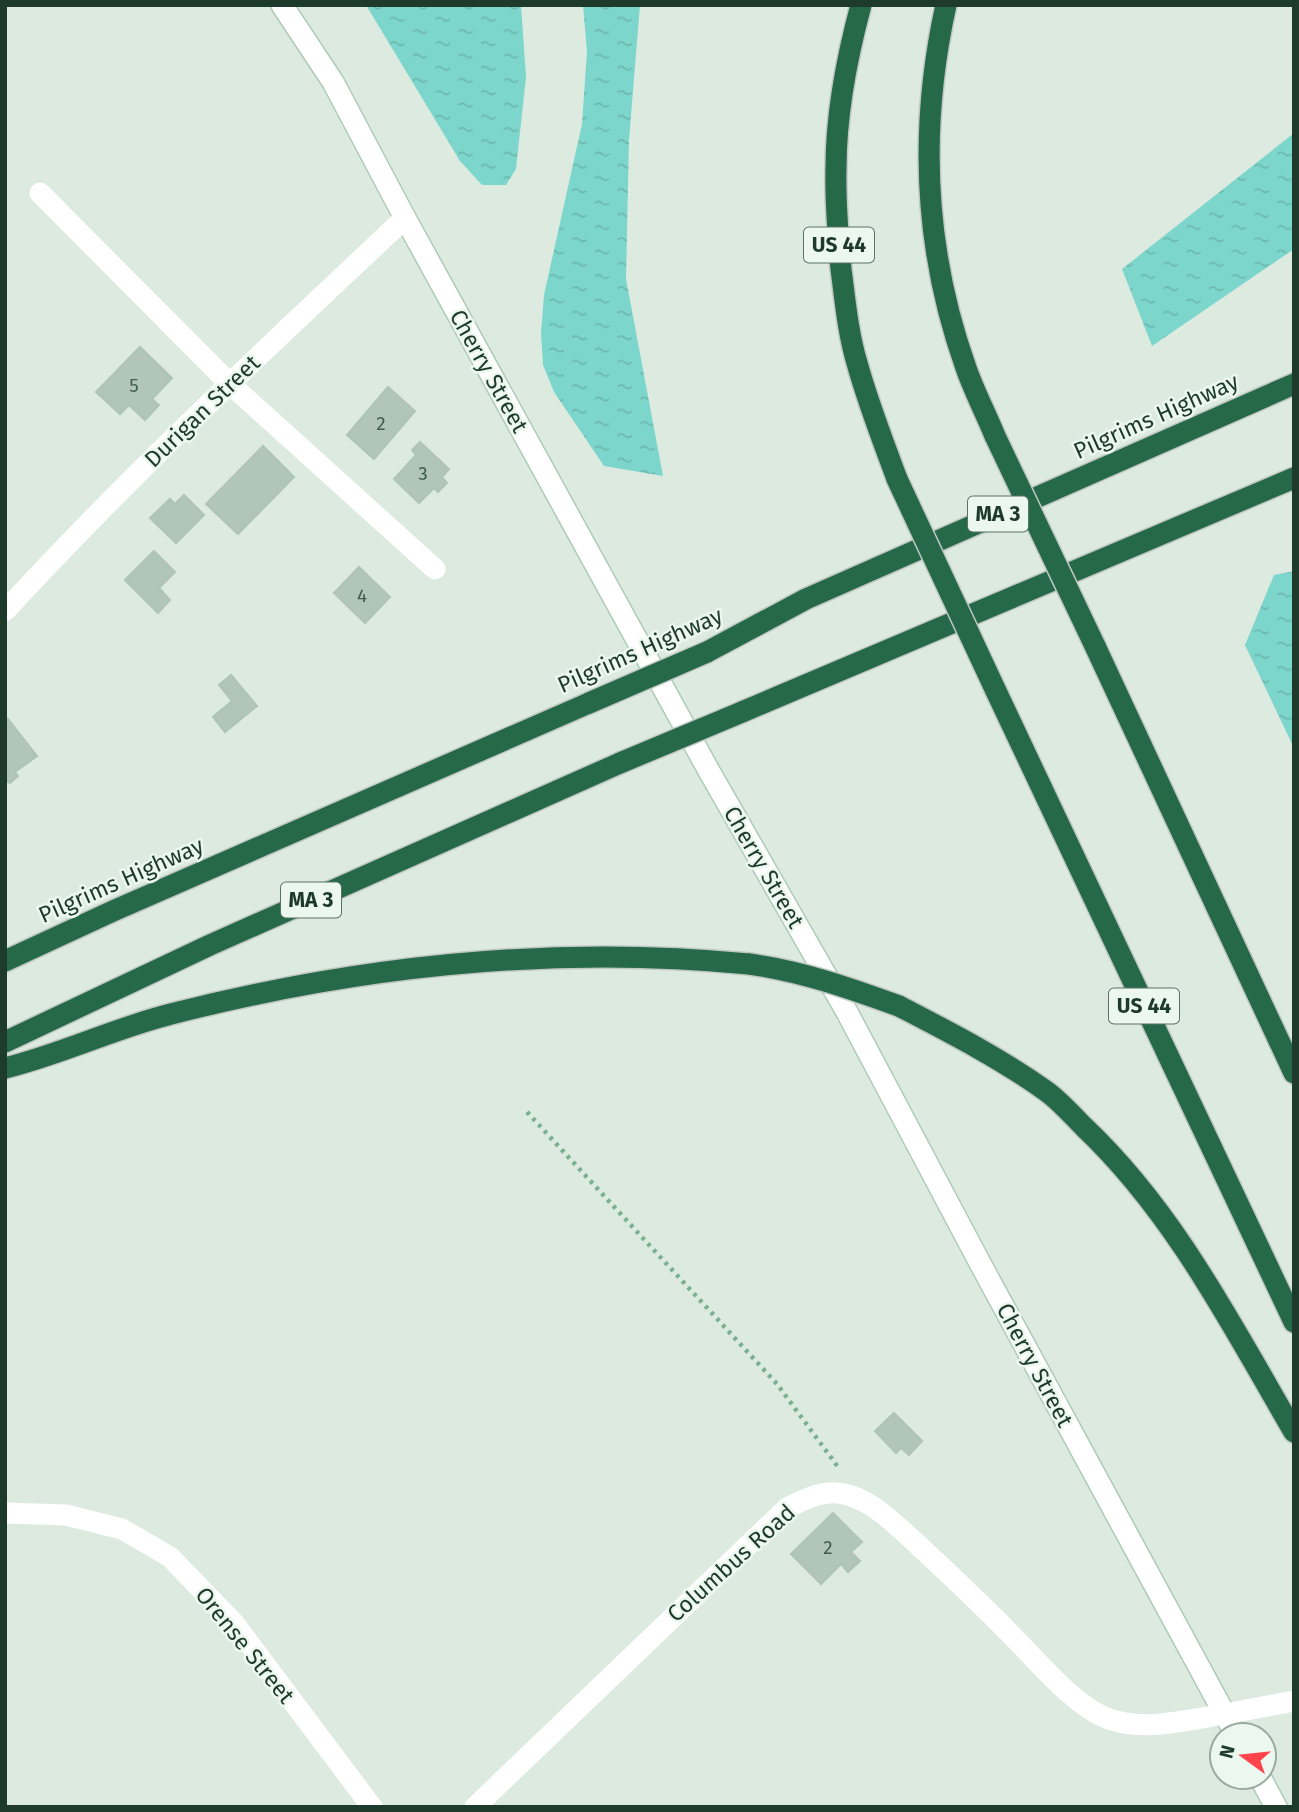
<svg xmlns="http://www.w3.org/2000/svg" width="1299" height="1812" font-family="'Fira Sans',sans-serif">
<defs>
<pattern id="water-ripples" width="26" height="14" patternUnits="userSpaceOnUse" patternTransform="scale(1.75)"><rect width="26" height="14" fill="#7dd6cb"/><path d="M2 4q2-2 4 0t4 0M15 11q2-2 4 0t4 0" fill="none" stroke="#6cb8ae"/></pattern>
</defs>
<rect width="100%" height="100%" fill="#dceae0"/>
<path fill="url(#water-ripples)" d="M366 5H521L526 77 516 169 506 185H482L460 161Z
M583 5H640L629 140 626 279 663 476 604 466 554 392 543 365 541 333 544 295 582 124 587 52Z
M1294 133V249L1152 346 1122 269Z
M1294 571V748L1245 645 1274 575Z"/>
<path fill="#b1c5b8" stroke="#aec4b5" stroke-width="2" d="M140 347 172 378 152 399 159 405 145 420 129 405 120 414 96 392Z
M388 387 415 411 374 459 347 435Z
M420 442 449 469 442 477 447 483 438 492 434 488 419 503 394 479 416 455 412 450Z
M263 446 294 477 238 534 206 504Z
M184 495 204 515 176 543 150 518 170 499 175 504Z
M154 551 175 572 159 588 170 600 158 613 125 580Z
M359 567 390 597 365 623 334 593Z
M231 675 257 706 225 732 213 717 232 701 219 685Z
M8 719 37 756 15 772 18 776 10 783 5 780V722Z
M894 1413 922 1441 909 1455 901 1448 896 1453 875 1431Z
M833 1513 862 1542 851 1552 860 1561 848 1572 841 1564 821 1584 791 1554Z"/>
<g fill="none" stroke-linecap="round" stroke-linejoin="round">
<g stroke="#aecbb8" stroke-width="24">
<path id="secondary" d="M282 5 333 82 405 218 709 771 848 1014 981 1265 1236 1735
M1260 1777 1276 1807"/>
</g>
<g stroke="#c0c8c3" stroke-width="24">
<path id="motorway" d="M861 5C847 57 836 114 836 168 835 201 838 236 841 269 845 300 848 333 857 363 868 403 883 441 897 479
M946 5C919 127 924 250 966 368 974 391 986 414 995 436
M1095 646 1294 1073
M707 652 806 599 1294 384
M995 689 1294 1322
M742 712 1294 478
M5 961 113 911 589 703
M899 1006C949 1032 1000 1058 1046 1091 1060 1101 1072 1115 1084 1127 1175 1213 1232 1326 1294 1432
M5 1042 210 945 620 763
M5 1068C62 1054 115 1028 171 1014 359 966 555 945 749 964"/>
</g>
<path stroke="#79b190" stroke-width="4.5" stroke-dasharray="3.5 5" stroke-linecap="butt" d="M527 1112 777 1384 838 1467"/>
<path stroke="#fff" stroke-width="21" d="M40 193 229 383 435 569
M5 611C132 473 269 346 405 218
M5 1513 66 1515 122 1529 170 1557 234 1623 372 1807
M475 1807 787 1508C807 1498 826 1488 848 1495 874 1502 897 1526 917 1544 952 1577 987 1609 1020 1644 1043 1667 1074 1704 1104 1717 1140 1733 1187 1720 1225 1714"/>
<path stroke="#fff" stroke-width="21" d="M1225 1714 1294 1701"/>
<use href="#secondary" stroke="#fff" stroke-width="21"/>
<use href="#motorway" stroke="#266949" stroke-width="21"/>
<g stroke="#c0c8c3" stroke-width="24" stroke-linecap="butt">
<path id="motorway-bridge" d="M995 436 1095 646
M897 479 995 689
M589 703 707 652
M620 763 742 712
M749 964C801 971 849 988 899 1006"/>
</g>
<use href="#motorway-bridge" stroke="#266949" stroke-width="21"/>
</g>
<g text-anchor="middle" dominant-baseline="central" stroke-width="5" stroke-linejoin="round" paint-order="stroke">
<g font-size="19" fill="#425d4e">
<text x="134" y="385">5</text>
<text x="381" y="423">2</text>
<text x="423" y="473">3</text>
<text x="362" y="595">4</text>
<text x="828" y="1547">2</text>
</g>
<g fill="#ecf7ef" stroke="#5b7365" stroke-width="2">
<rect x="804" y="227.5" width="70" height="35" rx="5"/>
<rect x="968" y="496.5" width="60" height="35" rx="5"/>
<rect x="281" y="882.5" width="60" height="35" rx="5"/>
<rect x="1109" y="988.5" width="70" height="35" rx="5"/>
</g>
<g font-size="21" font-weight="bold" fill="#1d3a2a">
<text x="839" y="245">US 44</text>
<text x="998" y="514">MA 3</text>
<text x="311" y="900">MA 3</text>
<text x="1144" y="1006">US 44</text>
</g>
<g font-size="23" fill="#1d3a2a" stroke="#ecf7ef">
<text transform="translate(489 371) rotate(61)">Cherry Street</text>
<text transform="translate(202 411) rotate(-44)">Durigan Street</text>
<text transform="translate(1156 416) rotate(-24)">Pilgrims Highway</text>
<text transform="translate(640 650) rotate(-24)">Pilgrims Highway</text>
<text transform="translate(764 867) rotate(60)">Cherry Street</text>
<text transform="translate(121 880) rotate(-24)">Pilgrims Highway</text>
<text transform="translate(1035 1365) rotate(62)">Cherry Street</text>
<text transform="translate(731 1563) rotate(-42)">Columbus Road</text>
<text transform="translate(245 1645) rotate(51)">Orense Street</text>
</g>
</g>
<rect width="1299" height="1812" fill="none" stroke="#1d3a2a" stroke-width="14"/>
<g transform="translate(1243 1756) rotate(285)"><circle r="33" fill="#ecf7ef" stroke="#99aba0" stroke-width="2"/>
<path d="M0-5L12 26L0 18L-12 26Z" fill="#ff454b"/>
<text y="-10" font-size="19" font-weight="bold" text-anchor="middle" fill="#1d3a2a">N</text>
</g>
</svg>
